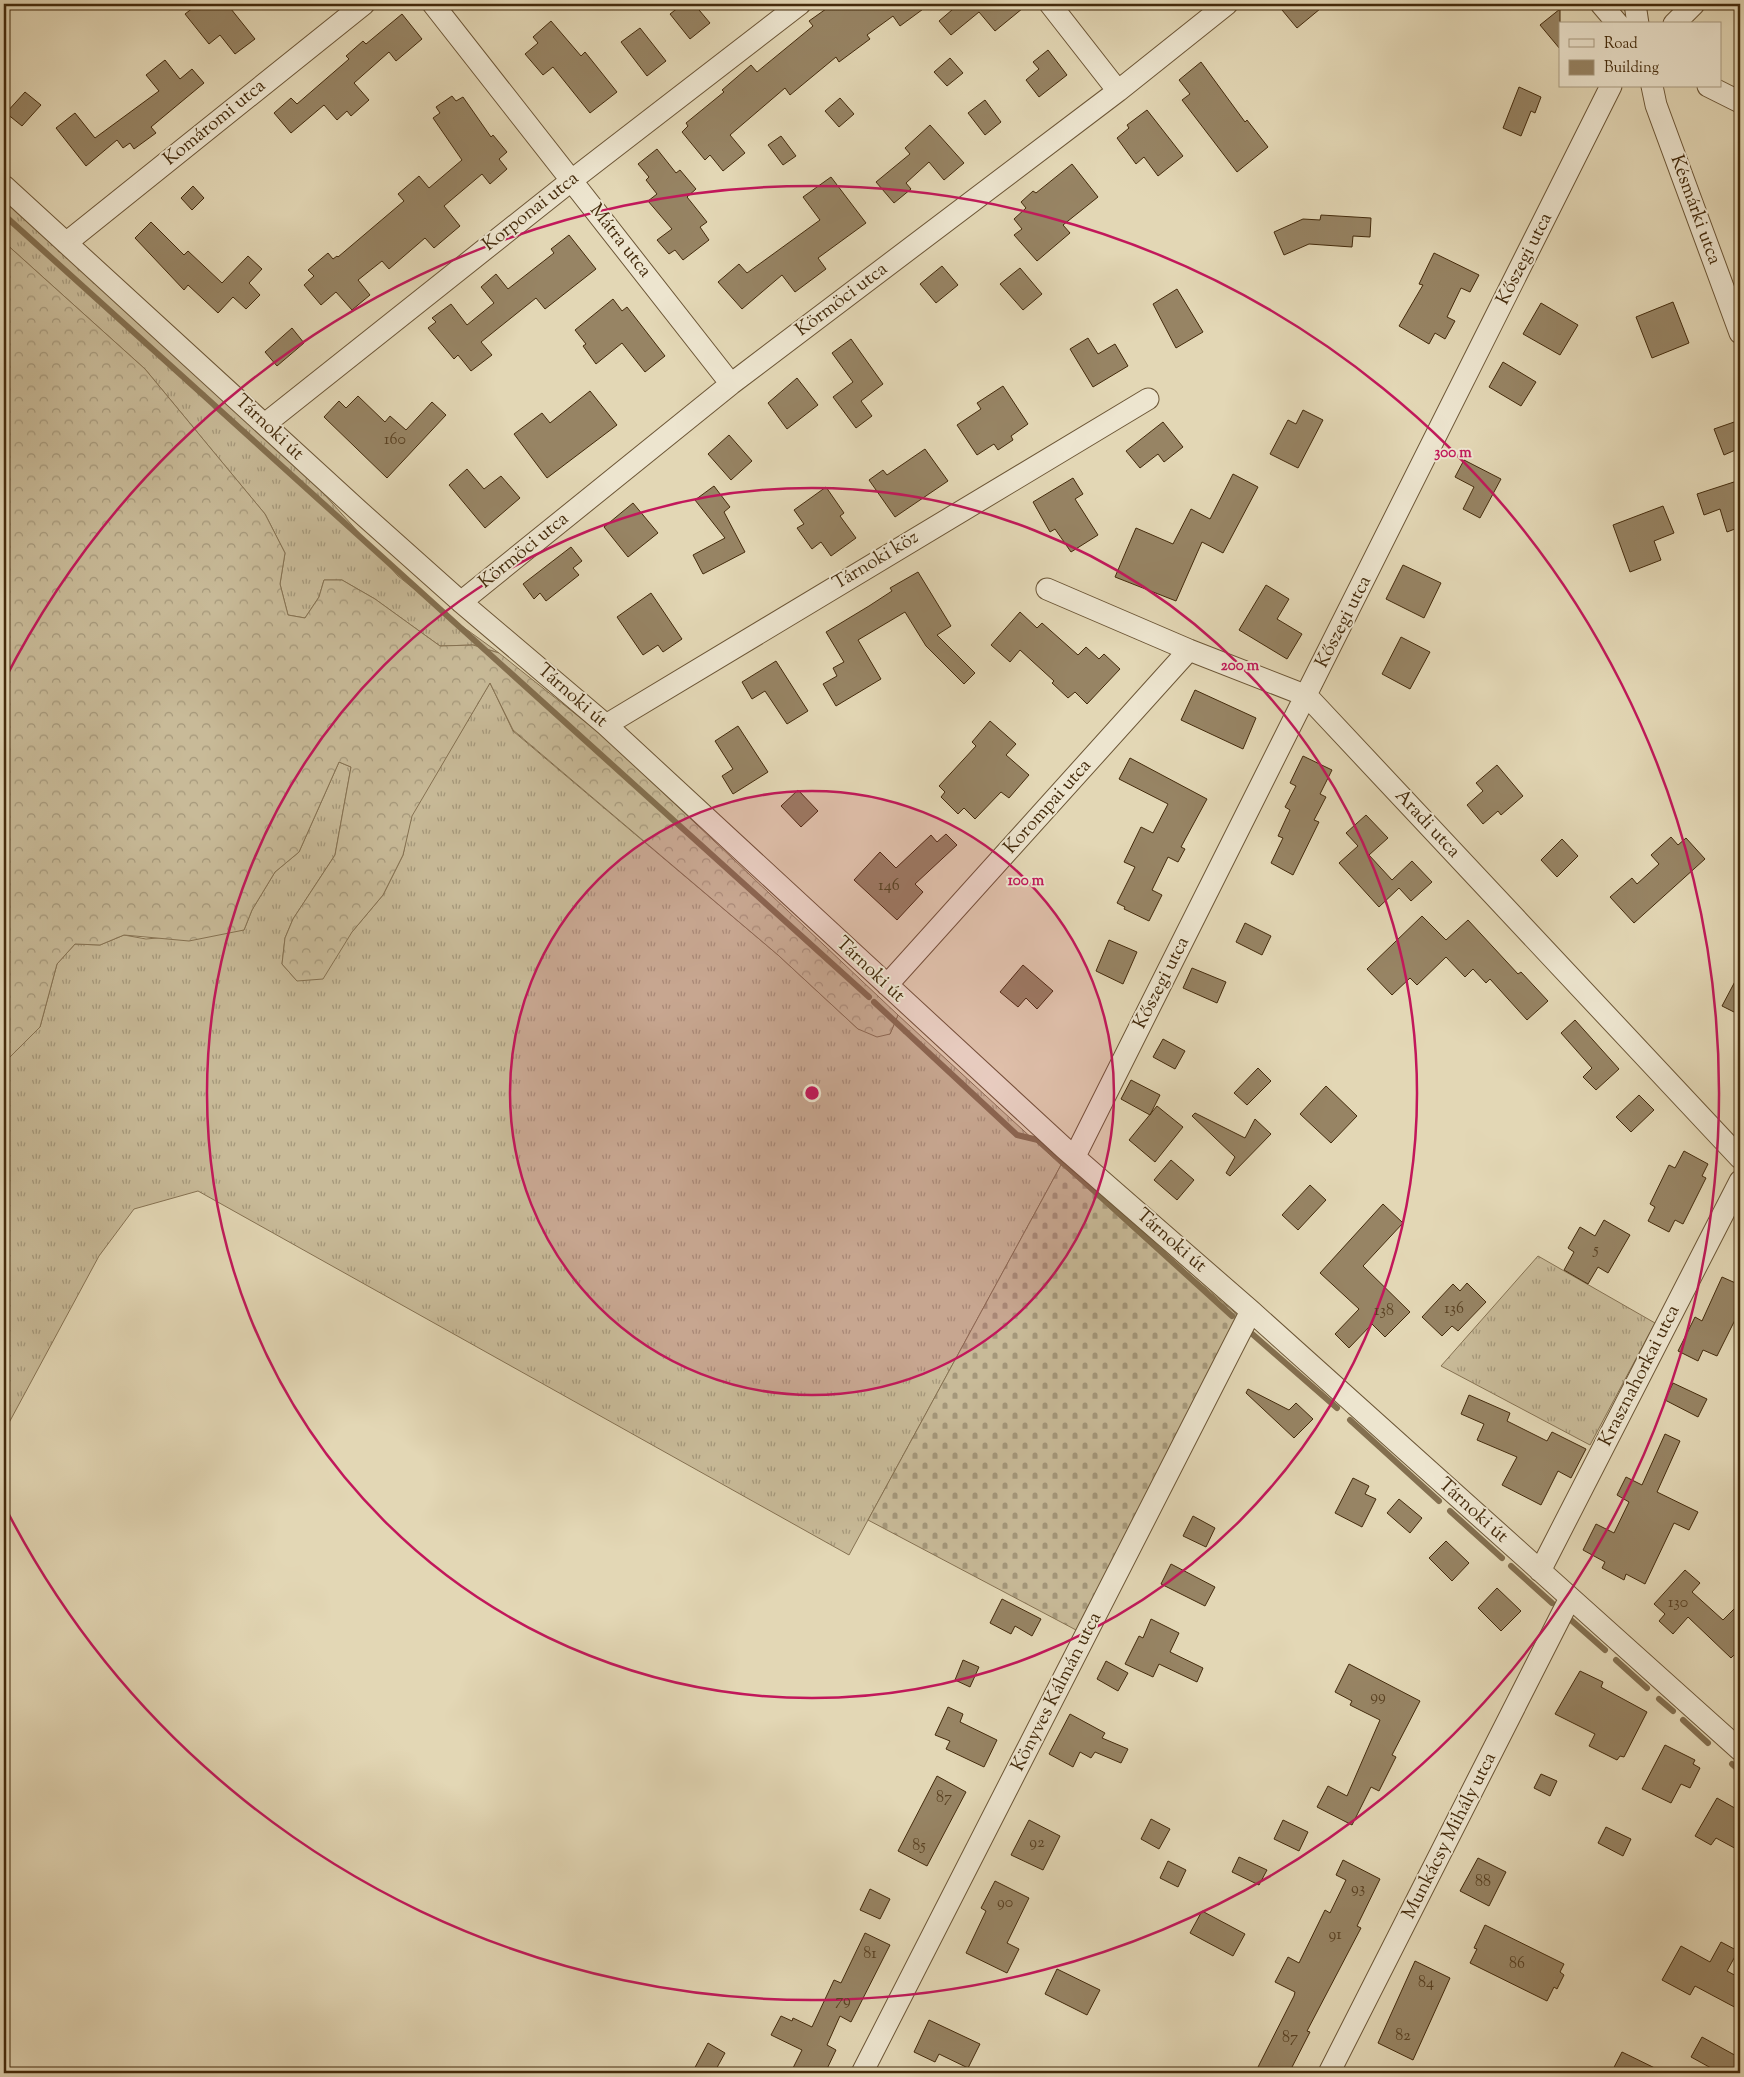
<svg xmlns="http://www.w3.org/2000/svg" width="1744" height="2077" font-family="'Sorts Mill Goudy',serif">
<defs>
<pattern id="grass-tufts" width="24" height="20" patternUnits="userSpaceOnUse" patternTransform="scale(1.25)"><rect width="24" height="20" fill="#c8ba98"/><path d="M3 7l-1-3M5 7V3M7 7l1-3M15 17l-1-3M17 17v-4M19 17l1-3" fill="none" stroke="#a4977a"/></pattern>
<pattern id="forest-crowns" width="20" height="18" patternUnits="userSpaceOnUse" patternTransform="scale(1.25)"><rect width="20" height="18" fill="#c8ba98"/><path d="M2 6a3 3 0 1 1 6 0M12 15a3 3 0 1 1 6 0" fill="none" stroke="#a4977a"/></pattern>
<pattern id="cemetery-stones" width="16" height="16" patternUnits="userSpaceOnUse" patternTransform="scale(1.25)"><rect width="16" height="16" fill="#c8ba98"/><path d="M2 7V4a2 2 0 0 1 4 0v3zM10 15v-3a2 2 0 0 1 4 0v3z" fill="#a4977a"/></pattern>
</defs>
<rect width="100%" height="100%" fill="#e3d7b5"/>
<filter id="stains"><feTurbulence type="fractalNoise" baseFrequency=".004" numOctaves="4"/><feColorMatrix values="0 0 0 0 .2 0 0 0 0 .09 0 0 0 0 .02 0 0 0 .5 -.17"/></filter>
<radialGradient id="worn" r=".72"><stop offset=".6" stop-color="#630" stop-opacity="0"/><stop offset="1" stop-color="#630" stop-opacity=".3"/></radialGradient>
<path fill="url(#grass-tufts)" stroke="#867252" d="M4 187 295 462 398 576 448 616 499 653 473 645 440 646 375 599 342 580H324L319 597 305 618 288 615 280 584 285 553 265 514 145 369 4 242Z
M490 683 513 731 778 955 858 1029 890 1034 898 1015 1061 1165 849 1555 198 1191 134 1209 99 1256 4 1432V1063L40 1027 57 964 75 944 100 945 124 935 146 939 244 930 252 910 275 872 299 852 339 762 351 767 335 855 293 919 285 938 282 964 297 981 352 932 383 895 403 855 411 816Z
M1538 1256 1655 1323 1590 1445 1441 1366Z"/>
<path fill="url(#forest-crowns)" stroke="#867252" d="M4 242 145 369 265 514 285 553 280 584 288 615 305 618 319 597 324 580H342L375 599 440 646 473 645 499 653 603 736 898 1015 890 1034 877 1037 858 1029 778 955 513 730 490 683 412 816 403 855 383 895 352 932 323 979 297 981 282 964 285 938 293 919 335 855 351 767 339 762 299 852 275 872 252 910 244 930 189 941 124 935 100 945 75 944 57 964 40 1027 4 1063V750L9 745H4Z"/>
<path fill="url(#cemetery-stones)" stroke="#867252" d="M1061 1165 1240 1317 1076 1630 868 1520Z"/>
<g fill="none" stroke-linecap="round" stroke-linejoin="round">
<path stroke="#836f4f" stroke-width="6" d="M4 215 869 997
M874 1002 1017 1135 1038 1140 1232 1316
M1250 1332 1337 1408
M1350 1420 1439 1501
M1450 1511 1502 1558
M1511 1566 1552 1603
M1571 1620 1605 1650
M1616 1660 1647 1688
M1659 1699 1673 1711
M1683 1720 1708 1743
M1732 1764 1740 1771"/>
</g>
<path fill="#978464" stroke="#442b0c" d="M198 4H227L255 39 235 54 220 35 209 44 185 14Z
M683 4H694L710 23 690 39 670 14Z
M833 4H930L900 26 893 16 867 35 870 39 839 62 836 57 790 95 785 88 730 135 745 153 723 171 710 155 705 160 682 132 688 126 686 123 724 92 722 90 751 65 757 72 813 26 809 21Z
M959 4H1028L995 31 979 12 951 35 939 21Z
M1277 4H1326L1297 28Z
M1560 9V49L1540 25Z
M402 14 422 39 396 61 389 52 354 83 369 100 351 116 347 111 337 120 324 105 291 133 274 113 291 98 297 104 349 59 346 56 363 41 366 44Z
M551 21 581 56 585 52 617 92 590 113 553 67 543 75 525 54 538 43 533 37Z
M640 28 666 61 647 76 621 42Z
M1048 50 1067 75 1039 97 1026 80 1039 69 1033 62Z
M950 58 963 73 947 86 934 72Z
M165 60 180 79 192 69 204 83 151 127 156 133 134 149 130 143 123 148 117 140 86 166 56 128 75 113 95 138 159 91 146 75Z
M1201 62 1245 122 1247 120 1268 147 1237 172 1182 100 1190 94 1179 80Z
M1519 87 1541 97 1535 113 1531 111 1521 136 1503 128Z
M25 92 41 105 22 126 6 113Z
M452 96 456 101 463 97 491 137 493 135 507 152 499 159 507 169 490 184 482 174 444 206 460 226 434 248 425 238 389 269 382 261 358 280 370 295 352 310 336 292 321 305 304 285 314 276 308 270 328 253 333 259 337 256 338 257 404 201 398 194 419 176 429 188 462 160 433 118 440 113 436 107Z
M840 98 854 114 839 127 825 111Z
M985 100 1001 122 985 135 968 113Z
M1147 110 1183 156 1158 176 1144 157 1136 164 1117 138 1129 128 1127 125Z
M930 125 964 163 944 180 929 162 906 183 911 189 894 203 876 182 910 154 905 148Z
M781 136 796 156 783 165 768 145Z
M657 149 676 173 680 170 696 189 687 197 707 222 700 227 709 240 683 260 675 250 669 254 657 240 672 229 648 201 657 194 646 180 649 177 638 164Z
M1072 164 1098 197 1063 225 1070 233 1037 261 1014 235 1022 229 1014 219 1026 208 1021 202 1033 191 1036 193Z
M831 177 866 223 818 258 826 269 795 292 782 275 742 309 718 282 739 264 747 273 820 220 803 197Z
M193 186 204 198 192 210 181 198Z
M1321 215 1371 218 1370 237 1353 236 1352 247 1309 244 1284 255 1274 232 1303 219 1320 220Z
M151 222 184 255 188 251 222 283 248 256 262 269 249 283 260 295 246 309 233 297 218 313 188 285 184 290 135 238Z
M569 235 596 269 545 309 536 298 481 342 492 355 471 371 458 355 454 359 428 328 436 322 432 318 451 304 467 325 494 303 481 287 496 274 508 289 554 253 551 249Z
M1434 253 1479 275 1470 292 1461 288 1447 317 1455 321 1445 339 1435 333 1429 344 1399 326 1423 285 1419 284Z
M942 266 958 285 936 303 920 284Z
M1020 268 1042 294 1023 310 1000 284Z
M1177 289 1203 332 1176 348 1153 304Z
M613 299 622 311 627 307 665 356 645 372 622 343 596 364 583 346 586 344 575 330Z
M1673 302 1689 343 1652 358 1636 317Z
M1541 303 1578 325 1560 355 1523 334Z
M292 328 304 343 277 366 265 352Z
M1088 338 1098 354 1115 344 1128 366 1093 387 1070 349Z
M851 339 883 384 861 401 872 416 856 428 833 397 853 382 832 353Z
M1503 362 1536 382 1521 406 1489 387Z
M797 378 818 405 787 429 768 403Z
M1003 386 1028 424 1011 436 1013 440 998 450 994 444 977 455 957 425 981 409 977 403Z
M590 391 617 425 547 478 514 434 542 413 550 423Z
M358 396 385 422 390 416 406 430 432 402 446 415 387 478 324 417 339 401 346 408Z
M1303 410 1323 420 1298 468 1270 454 1288 420 1296 424Z
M1740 420V448L1724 455 1714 429Z
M1163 422 1183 447 1164 462 1158 454 1140 468 1126 451Z
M729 435 752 461 731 480 708 454Z
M925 449 948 481 895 517 869 480 883 470 887 475Z
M1464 460 1501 479 1480 518 1463 509 1474 487 1455 477Z
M467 469 484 489 501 476 520 498 485 528 449 485Z
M1233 474 1258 487 1223 553 1202 542 1176 601 1115 577 1136 528 1173 544 1191 509 1210 519Z
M1073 478 1083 494 1075 499 1098 535 1071 552 1055 529 1050 532 1033 502Z
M1740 480V527L1727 532 1720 509 1704 515 1697 494Z
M714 486 730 507 724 512 745 552 703 574 693 555 725 538 695 500Z
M826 487 844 513 840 516 856 538 831 556 821 542 812 549 797 528 804 524 794 510Z
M633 503 658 533 628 557 604 527Z
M1663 506 1674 533 1654 541 1661 560 1630 572 1613 525Z
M571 547 582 561 573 568 579 575 546 601 540 593 534 599 523 584Z
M1403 565 1441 583 1424 618 1386 599Z
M918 572 951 626 937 635 975 673 964 684 926 646 905 612 858 640 881 679 836 706 823 684 837 676 833 668 844 662 826 632 869 606 892 591 890 588Z
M1266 585 1289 599 1277 619 1302 634 1287 659 1239 630Z
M651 593 682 639 663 652 658 645 643 655 617 617Z
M1020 612 1037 628 1042 623 1078 655 1086 647 1099 659 1104 654 1120 669 1087 704 1075 692 1068 698 1052 683 1054 681 1020 650 1010 662 991 645Z
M1401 637 1430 652 1410 689 1382 674Z
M776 661 808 711 787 724 765 691 752 699 742 682Z
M1195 690 1256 718 1243 749 1181 720Z
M990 721 1016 744 1006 755 1029 775 1009 798 1001 792 975 819 964 808 958 814 941 797 945 792 939 786 976 746 972 742Z
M738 726 768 772 733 794 722 776 733 769 715 741Z
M1303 756 1332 770 1320 794 1326 797 1314 820 1319 822 1293 875 1271 863 1283 838 1278 836 1290 810 1285 807 1296 786 1290 783Z
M1130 758 1207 799 1181 847 1185 849 1178 862 1168 857 1152 890 1162 895 1149 921 1124 909 1125 907 1117 903 1135 867 1124 862 1141 827 1153 833 1168 804 1119 779Z
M1497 765 1523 796 1501 815 1498 811 1483 824 1467 805 1483 791 1476 783Z
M798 790 818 811 801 827 781 806Z
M1366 815 1388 838 1369 855 1392 880 1412 861 1432 882 1411 901 1399 888 1379 907 1339 863 1358 846 1346 833Z
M946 834 957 845 915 884 923 892 897 920 854 880 880 852 896 868 931 835 937 842Z
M1671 837 1678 845 1686 838 1705 859 1634 923 1610 897 1632 878 1637 884 1659 864 1651 855Z
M1562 839 1578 856 1557 877 1541 860Z
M1422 916 1446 940 1468 920 1518 974 1521 972 1548 1001 1527 1020 1490 979 1486 983 1473 969 1465 977 1446 957 1417 985 1410 978 1392 995 1367 969Z
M1245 923 1271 936 1262 955 1236 942Z
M1109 940 1137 952 1123 984 1096 971Z
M1023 965 1053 991 1037 1009 1026 998 1018 1007 1000 992Z
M1192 968 1226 982 1217 1003 1183 988Z
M1740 972V1015L1722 1006Z
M1575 1020 1619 1069 1596 1090 1583 1077 1592 1068 1561 1033Z
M1163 1039 1185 1051 1175 1069 1153 1057Z
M1258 1068 1271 1081 1247 1105 1234 1093Z
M1131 1080 1160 1095 1150 1115 1121 1099Z
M1326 1086 1357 1116 1331 1143 1300 1114Z
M1639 1095 1654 1110 1631 1132 1616 1117Z
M1157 1106 1183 1127 1155 1162 1129 1140Z
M1195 1113 1245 1138 1255 1119 1271 1134 1230 1176 1226 1173 1235 1157 1192 1116Z
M1684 1151 1708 1164 1702 1176 1706 1178 1683 1224 1675 1220 1669 1232 1648 1221 1655 1207 1650 1204 1669 1165 1675 1168Z
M1171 1160 1194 1180 1177 1200 1154 1180Z
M1310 1185 1326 1200 1298 1230 1282 1215Z
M1383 1204 1403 1223 1363 1266 1410 1312 1385 1337 1372 1324 1349 1348 1335 1334 1359 1309 1320 1273Z
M1604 1220 1630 1235 1608 1273 1598 1267 1588 1284 1564 1270 1574 1252 1568 1248 1580 1227 1595 1236Z
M1722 1277 1740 1285V1323L1735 1320 1717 1356 1703 1350 1698 1361 1678 1351 1695 1317 1702 1321Z
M1467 1283 1486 1302 1458 1331 1452 1326 1442 1336 1422 1317 1453 1284 1460 1291Z
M1673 1383 1707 1399 1698 1417 1665 1400Z
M1248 1389 1289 1410 1296 1403 1313 1419 1294 1438 1246 1393Z
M1469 1395 1510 1413 1507 1421 1547 1441 1552 1432 1586 1449 1571 1478 1558 1471 1541 1505 1502 1485 1517 1457 1477 1440 1484 1424 1461 1414Z
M1665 1434 1680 1441 1657 1492 1698 1512 1689 1530 1674 1523 1645 1584 1626 1574 1624 1580 1602 1568 1605 1562 1583 1550 1596 1524 1614 1533 1629 1502 1617 1495 1626 1477 1642 1485Z
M1353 1478 1369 1486 1365 1494 1376 1499 1362 1527 1335 1513Z
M1399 1499 1422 1518 1410 1533 1387 1513Z
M1193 1516 1215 1528 1206 1547 1183 1536Z
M1446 1541 1469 1563 1452 1581 1429 1558Z
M1171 1564 1215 1587 1205 1606 1161 1584Z
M1685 1570 1700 1583 1692 1592 1723 1620 1740 1603V1649L1731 1658 1688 1617 1673 1634 1659 1621 1665 1614 1654 1604Z
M1497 1588 1521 1611 1501 1631 1478 1608Z
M1002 1599 1041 1619 1032 1636 1015 1626 1011 1634 990 1623Z
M1151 1619 1179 1633 1170 1652 1203 1668 1197 1682 1159 1664 1153 1677 1125 1664 1139 1636 1143 1638Z
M963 1660 979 1667 970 1687 955 1680Z
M1106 1661 1128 1673 1118 1691 1097 1679Z
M1349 1664 1420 1701 1392 1755 1396 1757 1379 1791 1371 1787 1352 1825 1317 1807 1328 1786 1347 1796 1380 1720 1350 1705 1352 1701 1335 1692Z
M1580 1671 1603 1682 1601 1687 1647 1712 1624 1757 1620 1756 1617 1760 1589 1746 1595 1734 1555 1714Z
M948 1707 963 1714 960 1722 997 1740 984 1767 946 1749 950 1741 935 1735Z
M1070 1714 1105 1733 1102 1738 1128 1749 1121 1763 1095 1752 1091 1758 1080 1752 1073 1767 1049 1754Z
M1665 1745 1695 1760 1693 1764 1700 1768 1690 1788 1681 1784 1671 1803 1642 1789Z
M1541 1774 1557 1781 1550 1796 1534 1788Z
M937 1776 966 1792 927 1866 898 1851Z
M1717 1798 1740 1811V1851L1716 1838 1711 1845 1695 1836Z
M1151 1819 1170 1829 1159 1849 1141 1839Z
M1029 1820 1060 1836 1043 1870 1011 1855Z
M1283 1820 1308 1832 1299 1851 1274 1839Z
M1606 1827 1631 1839 1623 1856 1598 1843Z
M1239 1857 1267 1870 1259 1885 1232 1872Z
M1478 1858 1506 1872 1489 1906 1460 1891Z
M1343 1860 1380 1879 1357 1926 1361 1928 1307 2031 1310 2032 1289 2073H1255L1294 1996 1295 1992 1275 1982 1288 1957 1299 1963 1325 1910 1330 1913 1346 1880 1336 1875Z
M1168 1861 1186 1870 1178 1887 1160 1878Z
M995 1881 1029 1898 1007 1943 1019 1949 1007 1973 966 1953 986 1911 981 1908Z
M870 1889 890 1899 880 1919 860 1910Z
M1202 1911 1245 1934 1233 1956 1190 1933Z
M1485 1925 1564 1964 1560 1972 1564 1975 1557 1989 1554 1987 1547 2001 1470 1963 1477 1949 1474 1948Z
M865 1933 890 1945 851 2022 840 2016 827 2045 836 2050 825 2073H802L793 2068 802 2050 771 2035 781 2016 792 2021 793 2018 812 2027 834 1980 841 1983Z
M1721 1942 1738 1951 1727 1971 1740 1978V2010L1695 1986 1690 1995 1662 1980 1681 1946 1710 1962Z
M1415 1961 1450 1978 1413 2060 1378 2043Z
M1057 1969 1100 1990 1087 2015 1045 1994Z
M929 2020 980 2044 968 2068 939 2054 935 2062 914 2052Z
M1702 2037 1740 2058V2073H1708L1711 2068 1691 2057Z
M708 2043 725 2053 714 2073H692Z
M1622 2052 1665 2073H1611Z"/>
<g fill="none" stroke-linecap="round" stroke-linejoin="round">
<g stroke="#6c5636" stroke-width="23">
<path id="minor" d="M433 4 731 384
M1050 4 1118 91
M1601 4 1618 24
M1635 4 1638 24
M1674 24 1694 4
M1652 86 1656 105 1740 333
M1708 86 1740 102
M4 186 359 511 461 602 606 725 1064 1148 1251 1311 1740 1750
M66 243 364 4
M265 424 572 180 800 4
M1047 589 1189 650 1307 696 1740 1158
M461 602 731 384 1118 91 1227 4
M606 725 1148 399
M887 985 1189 650
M1075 1156 1611 86
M1540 1571 1740 1181
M862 2073 1251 1311
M1329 2073 1570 1598"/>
</g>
<use href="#minor" stroke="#ede5cf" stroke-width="21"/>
</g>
<circle cx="812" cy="1093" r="302" fill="#c2185b" fill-opacity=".12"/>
<g fill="none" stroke="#c2185b" stroke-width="2.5">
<circle cx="812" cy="1093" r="302"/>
<circle cx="812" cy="1093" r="605"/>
<path d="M4 681A907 907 0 1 1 4 1505"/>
</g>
<g text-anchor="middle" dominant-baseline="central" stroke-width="4" stroke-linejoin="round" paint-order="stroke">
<g font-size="16" fill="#594122">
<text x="395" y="440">160</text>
<text x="889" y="886">146</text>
<text x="1596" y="1250">5</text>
<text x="1454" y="1309">136</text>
<text x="1384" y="1311">138</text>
<text x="1678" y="1603">130</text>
<text x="1378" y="1697">99</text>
<text x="944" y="1798">87</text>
<text x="1037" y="1843">92</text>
<text x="919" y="1846">85</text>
<text x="1483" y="1882">88</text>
<text x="1358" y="1889">93</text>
<text x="1005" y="1903">90</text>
<text x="1335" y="1935">91</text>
<text x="870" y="1954">81</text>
<text x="1517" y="1964">86</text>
<text x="1426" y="1983">84</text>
<text x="843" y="2001">79</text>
<text x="1403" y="2036">82</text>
<text x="1290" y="2038">87</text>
</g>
<g font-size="19" fill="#442b0c" stroke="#ede5cf">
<text transform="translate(215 123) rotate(-39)">Komáromi utca</text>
<text transform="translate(1695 210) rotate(70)">Késmárki utca</text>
<text transform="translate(531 212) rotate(-38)">Korponai utca</text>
<text transform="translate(620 241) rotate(52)">Mátra utca</text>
<text transform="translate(1525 259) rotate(-63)">Kőszegi utca</text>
<text transform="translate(842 300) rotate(-37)">Körmöci utca</text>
<text transform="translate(269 428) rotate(43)">Tárnoki út</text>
<text transform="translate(524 551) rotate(-39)">Körmöci utca</text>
<text transform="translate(876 561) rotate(-31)">Tárnoki köz</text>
<text transform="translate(1344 622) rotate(-63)">Kőszegi utca</text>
<text transform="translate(572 696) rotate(41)">Tárnoki út</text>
<text transform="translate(1048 807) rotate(-48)">Korompai utca</text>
<text transform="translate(1427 824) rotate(47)">Aradi utca</text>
<text transform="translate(870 970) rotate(43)">Tárnoki út</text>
<text transform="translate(1162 983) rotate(-63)">Kőszegi utca</text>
<text transform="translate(1171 1241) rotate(41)">Tárnoki út</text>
<text transform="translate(1640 1376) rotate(-63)">Krasznahorkai utca</text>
<text transform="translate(1473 1511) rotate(42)">Tárnoki út</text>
<text transform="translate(1057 1692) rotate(-63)">Könyves Kálmán utca</text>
<text transform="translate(1450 1836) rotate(-63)">Munkácsy Mihály utca</text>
</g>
</g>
<circle cx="812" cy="1093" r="8" fill="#c2185b" stroke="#ede5cf" stroke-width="2.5"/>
<g font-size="15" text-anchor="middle" font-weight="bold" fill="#c2185b" stroke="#ede5cf" stroke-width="4" stroke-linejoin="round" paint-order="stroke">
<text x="1453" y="457">300 m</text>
<text x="1240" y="670">200 m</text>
<text x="1026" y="885">100 m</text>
</g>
<rect width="1744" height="2077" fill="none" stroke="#e3d7b5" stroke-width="20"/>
<rect x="5" y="5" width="1734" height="2067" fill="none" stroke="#442b0c" stroke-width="2.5"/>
<rect x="10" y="10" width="1724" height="2057" fill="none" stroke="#442b0c"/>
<rect x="1559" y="22" width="162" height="65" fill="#ede5cf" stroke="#a99b81"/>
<rect x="1569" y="39" width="25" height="8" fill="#ede5cf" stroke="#a99b81"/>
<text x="1604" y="48" font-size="15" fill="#442b0c">Road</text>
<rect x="1569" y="60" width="25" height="15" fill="#978464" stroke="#a99b81"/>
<text x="1604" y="72" font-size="15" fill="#442b0c">Building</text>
<rect width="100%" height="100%" filter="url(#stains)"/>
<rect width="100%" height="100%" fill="url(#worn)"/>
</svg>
